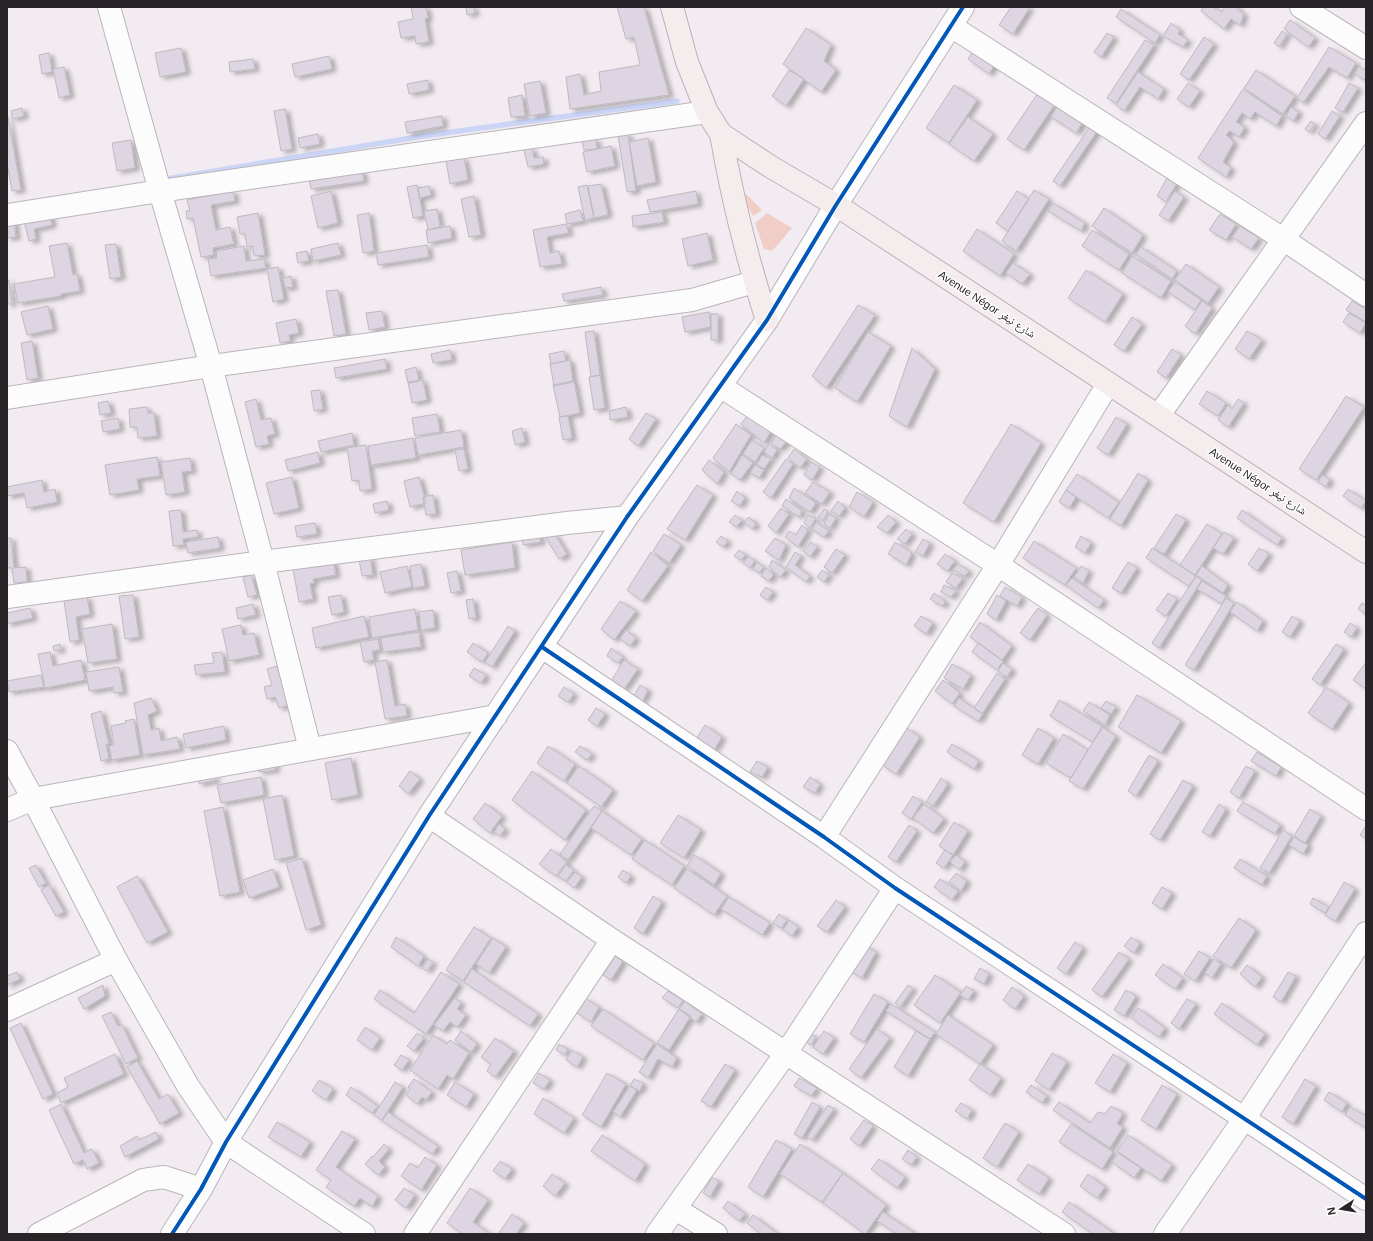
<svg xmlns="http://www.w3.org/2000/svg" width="1373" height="1241" font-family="Helvetica,'Noto Naskh Arabic',sans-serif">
<defs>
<filter id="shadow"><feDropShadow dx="4.5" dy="2.5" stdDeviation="2" flood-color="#0004"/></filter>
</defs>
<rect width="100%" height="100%" fill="#f2ebf1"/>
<path fill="#f0cec7" d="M743 191 762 210 753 216 741 194Z
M767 213 792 228 772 251 764 249 755 223Z"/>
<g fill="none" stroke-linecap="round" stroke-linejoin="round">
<path stroke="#cbd5f6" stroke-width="5.5" d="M161 180 423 136 677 101"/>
</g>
<path fill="#ddd5e2" stroke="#bebac0" filter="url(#shadow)" d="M411 7H426L428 18 425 19 429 42 416 44 415 36 401 38 398 22 413 19Z
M466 7H474L475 13 467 15Z
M617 7H644L669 95 570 109 566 77 580 74 584 95 601 91 599 72 640 65 634 37 626 39Z
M1011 7H1030L1013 34 999 25Z
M1203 7H1213L1222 12 1225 7H1239L1237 9 1244 14 1240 25 1231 19 1224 29 1201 11Z
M1121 9 1160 35 1155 43 1116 17Z
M1290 20 1315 38 1308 47 1284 29Z
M1171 23 1180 30 1178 34 1188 40 1183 47 1163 36Z
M806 28 831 45 824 61 836 70 821 92 783 64Z
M1282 31 1287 34 1279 47 1274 43Z
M1107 33 1114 37 1101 57 1094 52Z
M1204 37 1214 44 1189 80 1180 74Z
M1145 40 1154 45 1116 103 1107 98Z
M1329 47 1356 63 1347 78 1329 67 1303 103 1297 98Z
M181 48 186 72 160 77 155 53Z
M974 49 995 64 989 74 968 59Z
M49 53 52 72 42 74 39 55Z
M329 56 332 69 295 77 292 64Z
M253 59 255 69 230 72 229 62Z
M1359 66 1366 71V77L1364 80 1355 74Z
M64 67 70 95 59 98 53 69Z
M789 70 804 79 786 106 772 96Z
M1256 70 1295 96 1283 114 1244 88Z
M1138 72 1164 89 1158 99 1140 87 1124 111 1116 105Z
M428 80 429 90 409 94 407 84Z
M540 81 546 113 530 116 524 84Z
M1188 83 1200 91 1189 107 1177 99Z
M1349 83 1358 88 1343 112 1335 108Z
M954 85 977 100 949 143 926 128Z
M1243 89 1282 116 1276 126 1255 112 1250 119 1242 113 1236 122 1245 127 1239 137 1230 131 1226 135 1234 142 1223 162 1231 168 1226 177 1198 158Z
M1038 93 1055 104 1024 150 1007 139Z
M522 95 525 116 511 117 508 98Z
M1058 105 1083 122 1076 133 1051 117Z
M1291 107 1299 112 1293 121 1286 116Z
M22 108 24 116 13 119 11 111Z
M285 109 292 149 281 151 274 111Z
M1332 111 1340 116 1325 139 1318 134Z
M7 112 21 190 12 191 7 163Z
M442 116 443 126 407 133 405 122Z
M968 117 993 134 974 161 949 144Z
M1311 121 1315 124 1309 132 1305 129Z
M1091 125 1098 130 1060 186 1053 181Z
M318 134 320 144 300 148 298 138Z
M628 134 636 191 627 192 618 135Z
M648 138 656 182 637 186 629 142Z
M596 139 597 149 584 150 582 140Z
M131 140 135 168 117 171 112 143Z
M611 146 615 166 587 172 583 152Z
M532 148 534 158 543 157 544 164 528 167 524 150Z
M464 158 468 180 450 184 446 161Z
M362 171 364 181 311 189 309 179Z
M1167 178 1177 183 1166 202 1157 196Z
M601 184 608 215 594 218 588 186Z
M417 185 423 216 413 218 407 187Z
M587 185 594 218 585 220 578 187Z
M429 186 431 195 420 198 418 188Z
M1034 190 1049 199 1016 251 1002 241Z
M233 191 235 201 211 205 216 230 230 227 234 244 213 248 214 255 201 257 193 218 187 219 186 211H190L187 200Z
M331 191 338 223 318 228 311 196Z
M696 191 698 204 650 212 647 200Z
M1017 191 1029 199 1008 231 996 223Z
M1175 191 1184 197 1168 221 1159 215Z
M474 196 481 235 469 237 461 199Z
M1053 203 1085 223 1081 231 1048 211Z
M1104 208 1143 235 1132 253 1092 226Z
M437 209 440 227 428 230 424 211Z
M580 210 583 221 567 224 565 214Z
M662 212 664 222 633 227 632 216Z
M258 213 265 255 254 256 253 246 247 247 245 234H240L237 217Z
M369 213 374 251 363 253 357 215Z
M1220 214 1236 224 1226 240 1209 230Z
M50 215 52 225 34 229 36 239 29 241 24 221Z
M14 221 16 237 7 238V222Z
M566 224 569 233 547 237 550 253 559 251 562 264 540 267 533 230Z
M450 226 452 238 428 243 426 230Z
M1240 226 1259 238 1251 249 1232 237Z
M977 229 1014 254 1000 276 963 251Z
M1092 230 1129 254 1119 270 1082 246Z
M707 233 713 260 688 266 682 239Z
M67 243 73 275 77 274 80 291 61 294V296L18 303 14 284 55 277 49 246Z
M338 243 341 255 313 261 311 249Z
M116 244 121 277 110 279 105 245Z
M427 245 429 257 378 265 376 253Z
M244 246 246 261 264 259 266 268 211 276 208 259 217 258 216 251Z
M1141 247 1177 271 1172 279 1136 254Z
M307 251 309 261 298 263 296 253Z
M1132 256 1171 281 1161 298 1122 273Z
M1013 263 1030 274 1022 284 1006 273Z
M1186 264 1219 287 1208 303 1175 280Z
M278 267 284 299 273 302 267 269Z
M1086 270 1123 294 1105 322 1068 298Z
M291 276 293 287 285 288 283 278Z
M7 280H9L12 304H7Z
M1175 282 1201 300 1195 310 1168 292Z
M601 287 603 295 564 301 562 294Z
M338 290 346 334 334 336 326 291Z
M1202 301 1212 308 1195 334 1185 326Z
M1352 301 1366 309V322L1346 310Z
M858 305 875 315 826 388 812 376Z
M48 306 53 329 27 335 21 312Z
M382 311 385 327 369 330 366 313Z
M709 312 711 327 685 332 682 317Z
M1349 313 1366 323 1360 333 1343 322Z
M711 314H718V340H711Z
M1132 317 1142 324 1124 351 1114 345Z
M296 319 299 333 289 335 290 341 280 343 276 323Z
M594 331 600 375 591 377 585 332Z
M1247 331 1262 340 1249 359 1235 349Z
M868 332 891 346 857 402 835 388Z
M32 341 38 378 27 380 21 343Z
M912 348 935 369 907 427 889 416Z
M1172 349 1181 355 1166 378 1157 372Z
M450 350 452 360 433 363 431 354Z
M564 351 566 361 551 364 549 354Z
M385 359 387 369 336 378 334 368Z
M570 360 573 382 554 386 550 364Z
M416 367 419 381 408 383 405 370Z
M600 375 605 408 594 410 589 377Z
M423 380 427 400 412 403 408 382Z
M574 381 580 413 560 417 553 385Z
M320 390 323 409 314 411 311 391Z
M1207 391 1226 403 1218 416 1199 404Z
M1346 396 1364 407 1316 480 1299 469Z
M256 399 261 420 271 418 275 434 267 436 269 444 256 447 245 402Z
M1238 399 1244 403 1228 427 1218 420 1228 405 1232 409Z
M108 401 111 413 100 415 98 403Z
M147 407 148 413H154L157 436 138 438 137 427H130L129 409Z
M626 407 628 417 610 420 609 411Z
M750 412 774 426 764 443 741 424Z
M646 413 656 419 638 446 629 439Z
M437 414 440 432 415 436 412 418Z
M568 416 572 438 563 440 559 417Z
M1116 417 1127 424 1108 455 1097 448Z
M118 418 120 429 103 432 101 421Z
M736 424 751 435 729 472 713 458Z
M1011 424 1041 443 994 522 963 503Z
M522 428 525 442 515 445 512 431Z
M461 430 464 447 418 455 415 438Z
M352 433 354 445 321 452 318 441Z
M778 433 788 440 780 449 771 443Z
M413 438 416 458 371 465 368 446Z
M752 440 764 448 755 462 743 454Z
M769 444 777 450 772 458 764 452Z
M366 445 372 489 360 491 359 480 352 481 347 448Z
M464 449 468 469 459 471 455 450Z
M794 449 807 459 800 468 788 458Z
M318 452 320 463 288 471 285 460Z
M742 455 753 463 740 480 731 474Z
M762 455 771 459 764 469 757 464Z
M157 457 160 476 137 479 139 490 110 495 105 465Z
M190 458 192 471 182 472 185 492 166 495 161 462Z
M786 459 793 464 771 498 763 492Z
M709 460 724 472 717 484 702 470Z
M811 462 820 467 812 480 804 475Z
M755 465 764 470 759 478 750 473Z
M1138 473 1148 480 1121 526 1110 519Z
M1077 474 1119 502 1108 518 1066 490Z
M1322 475 1330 479 1326 487 1318 482Z
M292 477 299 508 274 514 266 483Z
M419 477 426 503 410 507 404 481Z
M42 480 44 492 55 489 57 502 27 508 24 493 7 496V487Z
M813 482 830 492 822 504 805 493Z
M697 485 713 495 685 540 667 529Z
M794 488 816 503 810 512 789 498Z
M1348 489 1366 501 1361 508 1343 496Z
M1066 490 1076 497 1069 508 1059 502Z
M737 491 745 498 739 506 731 501Z
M857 492 873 502 864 517 849 507Z
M433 495 436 514 426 515 423 497Z
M786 499 802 511 799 517 782 506Z
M387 501 389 510 375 513 373 504Z
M838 501 845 508 839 516 831 511Z
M781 508 789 514 776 533 768 526Z
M824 509 828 511 823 521 818 517Z
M181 510 183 532 197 530 198 537 183 539 184 545 173 546 169 511Z
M1242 510 1282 538 1277 545 1237 518Z
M829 514 836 518 830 528 824 524Z
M1176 514 1186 520 1164 554 1154 548Z
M735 515 742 521 736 527 729 522Z
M808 515 816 518 810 528 804 523Z
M888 515 896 522 887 533 877 527Z
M749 517 756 524 752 529 744 522Z
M816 522 829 531 824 537 812 529Z
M315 523 317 534 297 537 295 526Z
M1207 524 1222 534 1195 575 1180 565Z
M802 525 808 530 798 547 785 537 789 531 796 535Z
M906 529 912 534 905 544 897 539Z
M1224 532 1234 538 1223 554 1213 548Z
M539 533 541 542 523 545 522 536Z
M554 533 567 554 559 559 546 538Z
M664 534 681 545 669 563 653 551Z
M721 536 728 541 723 547 716 542Z
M1081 536 1091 543 1085 553 1075 547Z
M218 537 220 548 188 553 186 542Z
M7 538H11L14 568 26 567 27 582 14 583 12 568H7Z
M775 538 786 545 779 560 765 551Z
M923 539 930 543 923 556 915 552Z
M1034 541 1076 568 1065 585 1023 558Z
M512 542 515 568 465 575 461 550Z
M811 542 817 547 810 557 803 551Z
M895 542 912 553 906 565 888 554Z
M1152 548 1196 576 1189 586 1146 558Z
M1259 548 1269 554 1257 571 1248 564Z
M836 549 845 555 832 573 824 567Z
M739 550 746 555 740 560 734 556Z
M651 552 668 566 642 601 627 590Z
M795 552 801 556 795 565 810 576 806 582 786 567Z
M945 554 955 561 947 571 937 564Z
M749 556 755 561 750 568 743 563Z
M370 557 373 575 362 576 359 559Z
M772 560 786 570 780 577 769 567Z
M333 561 336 575 313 579 314 583 310 584 313 599 299 602 293 569Z
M757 562 764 567 759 573 753 569Z
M1128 562 1137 568 1121 593 1112 588Z
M421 564 425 586 413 588 410 566Z
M958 564 969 571 965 576 953 570Z
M407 566 412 587 385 593 380 572Z
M1081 566 1089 571 1083 583 1074 577Z
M1202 566 1228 585 1223 593 1196 575Z
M766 568 774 575 768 581 761 576Z
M822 570 829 575 824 582 817 577Z
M457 571 461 591 451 593 447 573Z
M952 573 963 578 956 588 946 582Z
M251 575 257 595 248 597 243 577Z
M1196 576 1202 580 1159 648 1152 643Z
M1072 578 1104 600 1098 608 1066 585Z
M1202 581 1226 596 1222 604 1197 589Z
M944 585 956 591 951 597 941 592Z
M766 587 773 592 767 600 760 595Z
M1005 587 1022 597 1017 606 1000 596Z
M934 593 946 602 942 606 930 599Z
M1168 593 1177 599 1166 616 1156 610Z
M133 595 139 637 125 639 119 596Z
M341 595 344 612 332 615 328 597Z
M997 595 1006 601 996 620 987 614Z
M87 597 90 614 76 617 79 640 70 642 64 601Z
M1226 598 1234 603 1194 670 1185 665Z
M473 599 476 618 469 619 466 600Z
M620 601 636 611 614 640 601 629Z
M1237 602 1263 621 1257 631 1230 612Z
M1362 603 1366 605V614L1358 609Z
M253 604 256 615 238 619 236 608Z
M30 608 33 618 7 624V613Z
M1038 608 1047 615 1030 640 1020 633Z
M415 609 418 630 372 638 369 617Z
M433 610 435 628 421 630 419 612Z
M364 616 369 637 316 648 312 628Z
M921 616 933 623 926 634 914 626Z
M1292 616 1300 621 1290 637 1282 632Z
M980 622 1012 646 1002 660 970 637Z
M1350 623 1357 628 1351 637 1344 632Z
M112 624 117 659 88 663 82 629Z
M241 625 243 635 254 633 259 655 229 661 222 629Z
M508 626 515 631 492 667 485 662Z
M626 630 636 638 630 646 620 639Z
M419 632 421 647 383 652 381 638Z
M378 639 380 650 372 651 374 660 364 662 360 642Z
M473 643 488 653 482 662 467 652Z
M978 643 1003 661 997 670 972 652Z
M60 644 61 650 54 651 53 646Z
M1336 644 1344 649 1320 685 1312 679Z
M611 648 623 657 618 663 607 656Z
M50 652 53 666 81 660 85 680 45 688 38 654Z
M222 652 225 672 196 675 194 665 214 663 212 653Z
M387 660 395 706 405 704 407 716 385 719 375 662Z
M624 660 638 669 624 689 611 681Z
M1366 662V689L1353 680Z
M1003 663 1012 669 1007 677 998 671Z
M952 664 971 675 963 689 944 678Z
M277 666 289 705 279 708 275 697 267 699 264 687 272 685 267 669Z
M119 667 123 692 114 693 113 687 89 691 86 672Z
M474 668 486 675 481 683 469 676Z
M997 673 1005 679 982 714 974 708Z
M41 675 44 687 9 692 7 681Z
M943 680 960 693 952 704 935 691Z
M640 685 648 690 642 702 634 696Z
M564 687 574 694 568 702 558 696Z
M1326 687 1349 703 1332 729 1308 713Z
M1137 695 1181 721 1161 753 1118 727Z
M151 698 157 711 148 715 151 730 159 728 161 741 177 737 180 749 143 755 134 703Z
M959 698 983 714 978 721 954 706Z
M1059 700 1103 727 1093 742 1050 716Z
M1106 701 1116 707 1111 714 1101 708Z
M1089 702 1110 715 1105 725 1083 711Z
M596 708 605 714 597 726 588 720Z
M101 711 109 744H106L109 759 101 761 91 714Z
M134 719 140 755 112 760 109 746 114 745 111 726 126 723 125 721Z
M705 725 722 737 714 750 696 739Z
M224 726 226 740 186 748 183 734Z
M1102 727 1116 736 1083 789 1069 781Z
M907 728 920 737 896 774 882 765Z
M1038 728 1054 738 1038 764 1022 755Z
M1063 734 1088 750 1071 778 1046 763Z
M952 744 979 761 974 769 947 752Z
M548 746 575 764 564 781 537 763Z
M580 746 592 754 587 760 575 752Z
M1257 752 1281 767 1276 776 1251 761Z
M1149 755 1158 761 1136 796 1128 791Z
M351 758 358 795 332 800 325 763Z
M757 761 768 767 762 777 750 772Z
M275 763V770L259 772 258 766Z
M579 766 613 790 601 807 567 783Z
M1246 766 1255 771 1239 798 1230 792Z
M410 771 420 779 408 794 399 786Z
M532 771 586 810 565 840 512 800Z
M215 776 216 780 199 784 198 778Z
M261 777 264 795 221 803 217 785Z
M810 777 820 784 815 793 803 787Z
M941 778 948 784 933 806 926 802Z
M1183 780 1193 786 1160 840 1150 834Z
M282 795 294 856 275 860 263 799Z
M913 796 922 802 911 819 902 813Z
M1243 802 1280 825 1275 834 1237 811Z
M485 803 502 816 490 833 473 819Z
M924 804 944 819 933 833 913 818Z
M1219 804 1226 809 1210 836 1202 832Z
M594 806 602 811 568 860 560 854Z
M223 807 240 892 220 896 204 811Z
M1310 809 1321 816 1305 843 1294 836Z
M602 811 642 839 631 855 591 828Z
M678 815 701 830 684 858 660 843Z
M954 822 968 831 953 855 939 846Z
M499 824 505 829 500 836 494 832Z
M909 825 917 831 896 862 888 857Z
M1365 827 1366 828V839L1360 835Z
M1283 830 1292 836 1269 873 1260 868Z
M1294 837 1308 845 1303 854 1289 845Z
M645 840 684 866 672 885 632 859Z
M551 849 567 862 556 876 539 864Z
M945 850 953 855 944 868 936 863Z
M694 855 721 873 714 885 687 866Z
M956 855 965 862 959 870 950 862Z
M302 858 321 925 306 930 286 863Z
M1240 859 1267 876 1262 885 1234 868Z
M36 865 46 883 39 887 29 868Z
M566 865 574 870 566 881 558 876Z
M273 869 279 887 249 898 243 880Z
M687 869 727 896 714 915 674 888Z
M623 870 631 876 626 883 618 877Z
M575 872 582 877 574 888 567 882Z
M956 873 967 881 961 891 949 882Z
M137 876 168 932 147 943 117 887Z
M940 879 958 891 952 900 934 887Z
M1344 882 1355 889 1335 921 1325 915Z
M49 885 64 912 56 916 41 890Z
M1162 887 1172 893 1162 909 1152 903Z
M653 896 662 902 643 934 634 928Z
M729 897 770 923 762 935 721 909Z
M1313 898 1329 907 1325 913 1310 904Z
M836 900 845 907 827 932 817 926Z
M779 914 787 920 781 928 773 923Z
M1239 918 1256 930 1231 968 1213 956Z
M789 920 798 927 792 936 783 930Z
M474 927 491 938 463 981 446 970Z
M396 937 424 956 418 966 391 947Z
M1131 937 1140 943 1134 953 1124 946Z
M493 938 506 947 489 973 476 964Z
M1075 942 1083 948 1066 974 1057 968Z
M864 945 876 952 862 978 850 971Z
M1199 951 1210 958 1195 981 1184 974Z
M1119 952 1129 959 1102 997 1092 990Z
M615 956 623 961 611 980 603 975Z
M428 959 433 962 427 971 422 968Z
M1214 959 1221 964 1212 978 1205 973Z
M1163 964 1183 978 1175 989 1155 975Z
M1247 965 1262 977 1255 987 1240 974Z
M980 968 989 974 984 984 974 979Z
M472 969 538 1014 530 1026 464 982Z
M17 972 20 979 7 985V976Z
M441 972 459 984 426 1034 374 999 380 990 414 1013Z
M1288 972 1296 976 1281 1002 1273 997Z
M935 975 961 992 940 1023 914 1005Z
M103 985 105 996 84 1009 78 998Z
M908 985 913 988 900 1007 895 1003Z
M966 986 974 991 968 1000 960 995Z
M1012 987 1024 996 1015 1009 1003 1000Z
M1126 990 1136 996 1124 1016 1114 1010Z
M668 991 683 1000 678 1008 662 998Z
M874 994 888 1002 864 1042 850 1034Z
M455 998 461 1003 457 1009 466 1015 457 1027 450 1022 443 1031 434 1025Z
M585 998 599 1007 591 1022 577 1013Z
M1187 999 1196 1004 1179 1029 1171 1023Z
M685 1001 702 1014 696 1022 679 1009Z
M1222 1003 1265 1034 1257 1045 1214 1014Z
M891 1004 935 1032 930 1039 886 1011Z
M1138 1008 1165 1028 1159 1037 1131 1018Z
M603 1009 654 1043 643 1060 591 1026Z
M679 1009 691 1016 669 1050 657 1043Z
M111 1012 118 1026 122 1025 138 1058 126 1064 102 1016Z
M948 1015 993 1045 980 1064 936 1034Z
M21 1023 53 1094 43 1099 10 1028Z
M365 1027 380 1038 372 1050 357 1040Z
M877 1029 890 1038 861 1078 849 1069Z
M461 1031 477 1044 471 1052 455 1040Z
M824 1031 834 1038 823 1054 813 1047Z
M916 1031 930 1039 908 1076 894 1067Z
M417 1033 424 1038 414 1051 407 1046Z
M810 1033 816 1037 811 1045 805 1041Z
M433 1035 447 1044 450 1040 469 1053 453 1079 447 1075 438 1089 410 1070Z
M495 1038 514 1051 495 1077 487 1071 491 1064 481 1057Z
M559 1044 568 1049 565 1055 556 1050Z
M657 1044 677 1058 672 1067 658 1059 648 1078 639 1072Z
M572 1050 583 1057 577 1067 566 1060Z
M1052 1053 1067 1062 1049 1090 1035 1081Z
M115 1054 124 1074 61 1103 57 1093 68 1087 64 1078Z
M1113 1054 1127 1063 1110 1092 1095 1083Z
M401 1055 409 1060 402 1070 394 1065Z
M137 1061 159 1099 168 1094 179 1113 160 1124 127 1067Z
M725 1064 735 1070 711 1107 701 1101Z
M980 1064 1001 1078 990 1095 969 1080Z
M539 1073 550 1080 544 1089 533 1083Z
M607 1073 626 1084 601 1127 582 1115Z
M799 1078 817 1088 811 1096 794 1086Z
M414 1079 432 1092 426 1100 422 1097 417 1104 406 1095 410 1089 408 1087Z
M634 1079 643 1083 640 1091 630 1086Z
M1305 1079 1316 1086 1293 1124 1282 1117Z
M319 1080 333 1089 326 1100 312 1091Z
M395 1082 403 1087 382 1120 374 1115Z
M455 1082 474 1094 466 1107 447 1095Z
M1031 1085 1047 1096 1042 1103 1026 1092Z
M1162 1085 1177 1094 1156 1129 1141 1120Z
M630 1086 637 1090 620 1117 613 1112Z
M351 1087 378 1106 372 1113 346 1095Z
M1329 1092 1347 1103 1342 1112 1324 1100Z
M543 1098 574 1118 564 1133 534 1114Z
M812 1102 820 1107 802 1138 794 1134Z
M1059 1102 1090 1123 1098 1112 1105 1114 1111 1106 1123 1113 1117 1124 1123 1127 1110 1148 1053 1110Z
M961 1103 972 1110 967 1119 955 1111Z
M61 1104 84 1153 92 1149 99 1163 87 1169 83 1160 74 1164 49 1110Z
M828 1105 834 1109 812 1140 807 1137Z
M1350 1107 1366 1116V1128L1345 1115Z
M388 1112 438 1146 432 1154 382 1121Z
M864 1120 873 1126 859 1146 850 1139Z
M277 1122 310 1142 301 1157 268 1137Z
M1005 1123 1019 1132 997 1167 983 1158Z
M1071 1124 1113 1152 1102 1169 1059 1142Z
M342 1131 355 1139 336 1167 378 1196 372 1207 360 1198 354 1206 326 1187 331 1180 316 1170Z
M156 1132 159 1139 125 1157 120 1146 137 1136 139 1140Z
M602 1135 645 1164 635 1181 591 1151Z
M1128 1135 1172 1165 1161 1181 1117 1151Z
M776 1140 792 1149 763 1197 748 1187Z
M384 1144 389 1149 379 1161 385 1167 378 1175 365 1164 372 1156 373 1157Z
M800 1144 843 1173 823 1203 780 1174Z
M908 1150 917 1157 911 1165 902 1159Z
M1118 1153 1141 1168 1134 1178 1112 1162Z
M425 1157 437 1165 421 1190 401 1176 410 1163 418 1168Z
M879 1159 905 1177 897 1188 871 1169Z
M500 1161 512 1169 505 1179 493 1171Z
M1028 1164 1049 1178 1039 1194 1017 1180Z
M843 1173 886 1205 865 1234 822 1202Z
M552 1174 565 1183 555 1196 543 1186Z
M1088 1174 1105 1187 1097 1198 1080 1186Z
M712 1177 719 1181 710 1197 703 1193Z
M404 1188 415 1195 406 1208 395 1200Z
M470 1188 488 1200 473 1222 490 1234H463L447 1223Z
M728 1201 745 1214 739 1221 723 1208Z
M1069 1202 1115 1234H1093L1062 1212Z
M883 1212 916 1234H897L877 1221Z
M512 1214 524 1223 516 1234H498Z
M753 1215 778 1234H761L747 1223Z"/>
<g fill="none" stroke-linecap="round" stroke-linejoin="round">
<g stroke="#bab5b9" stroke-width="24">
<path id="minor" d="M109 7 160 191 211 366 263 562 310 749
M1301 7 1366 48
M951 26 1283 239 1366 295
M7 215 160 191 707 112
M720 386 998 565 1366 809
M7 398 211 366 692 300 754 282
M1159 415 1366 123
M7 597 263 562 567 523 627 517
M542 647 824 837 895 888 1366 1199
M7 751 33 799 116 960 188 1086 226 1142 364 1234
M7 810 33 799 496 716
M429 816 612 940 1064 1234
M824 837 998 565 1108 384
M7 1010 116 960
M676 1209 716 1234
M39 1234 143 1180 164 1177 201 1189
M172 1234 201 1189 226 1142 429 816 627 517 767 320 836 205 963 7
M415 1234 612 940
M657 1234 786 1053 895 888
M1165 1234 1244 1119 1366 933"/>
</g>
<g stroke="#c0b0b6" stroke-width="24">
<path id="major" d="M672 7 687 62 707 112 721 134 771 167 836 205 1366 552
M721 134C732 197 747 259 767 320"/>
</g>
<use href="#minor" stroke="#fdfcfd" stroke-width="22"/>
<use href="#major" stroke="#f5ecee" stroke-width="22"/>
<g stroke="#fff" stroke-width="6">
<path id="cycleway" d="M542 647 824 837 895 888 1366 1199
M172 1234 201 1189 226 1142 429 816 627 517 767 320 836 205 963 7"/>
</g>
<use href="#cycleway" stroke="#0057b8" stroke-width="4"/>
</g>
<g text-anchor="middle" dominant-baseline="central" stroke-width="3" stroke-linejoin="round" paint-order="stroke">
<g font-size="11" fill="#292428" stroke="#fff">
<text transform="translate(987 304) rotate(33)">Avenue Négor شارع نيغر</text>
<text transform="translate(1258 481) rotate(33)">Avenue Négor شارع نيغر</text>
</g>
</g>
<rect width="1373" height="1241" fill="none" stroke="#292428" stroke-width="16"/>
<g transform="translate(1341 1209) rotate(258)" stroke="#ffffff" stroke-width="3" paint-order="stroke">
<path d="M0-3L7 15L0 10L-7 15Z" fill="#292428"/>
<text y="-6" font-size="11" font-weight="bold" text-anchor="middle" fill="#292428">N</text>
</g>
</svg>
